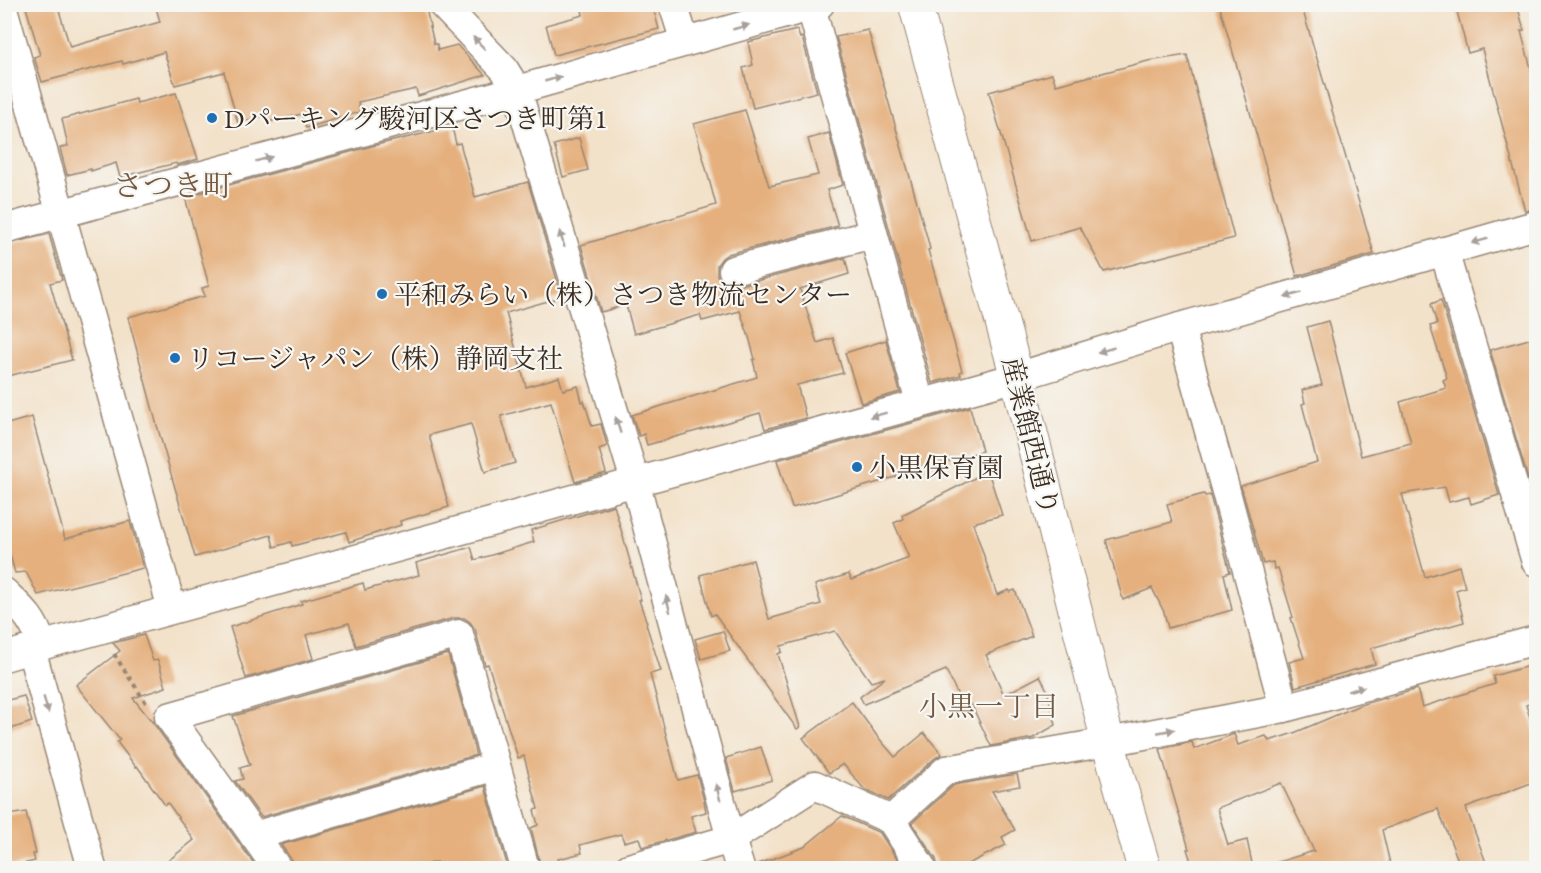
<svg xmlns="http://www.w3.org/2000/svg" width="1541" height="873" font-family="'EB Garamond','Noto Serif JP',serif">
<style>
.building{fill:#e5b07e}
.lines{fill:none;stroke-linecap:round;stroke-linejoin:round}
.minor-casing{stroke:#978674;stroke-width:31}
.tertiary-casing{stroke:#978674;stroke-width:35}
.path{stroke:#978674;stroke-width:4;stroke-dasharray:4.5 4.5;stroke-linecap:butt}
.minor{stroke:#fff;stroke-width:28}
.tertiary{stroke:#fff;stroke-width:33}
.oneway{fill:#a79f9a}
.poi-dot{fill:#1f6fb2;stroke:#f6f6f2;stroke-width:2}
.labels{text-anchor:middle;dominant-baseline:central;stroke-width:4.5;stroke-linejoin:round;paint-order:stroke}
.poi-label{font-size:27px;fill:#3b2a1e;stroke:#f6f6f2;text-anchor:start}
.street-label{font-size:27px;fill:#3b2a1e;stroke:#f6f6f2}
.neighbourhood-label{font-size:28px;fill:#765940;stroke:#f6f6f2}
.quarter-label{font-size:30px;fill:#765940;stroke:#f6f6f2}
</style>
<rect width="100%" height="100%" fill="#f6f6f2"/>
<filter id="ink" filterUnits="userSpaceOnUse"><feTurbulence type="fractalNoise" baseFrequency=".0167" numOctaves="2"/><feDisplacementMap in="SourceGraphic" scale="12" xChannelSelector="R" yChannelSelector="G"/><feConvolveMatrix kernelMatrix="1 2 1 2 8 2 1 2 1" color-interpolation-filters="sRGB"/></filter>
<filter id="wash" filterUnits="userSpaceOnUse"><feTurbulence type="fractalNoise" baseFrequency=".008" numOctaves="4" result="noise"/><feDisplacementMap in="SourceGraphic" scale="24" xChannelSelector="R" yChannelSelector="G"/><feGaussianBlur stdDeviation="1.35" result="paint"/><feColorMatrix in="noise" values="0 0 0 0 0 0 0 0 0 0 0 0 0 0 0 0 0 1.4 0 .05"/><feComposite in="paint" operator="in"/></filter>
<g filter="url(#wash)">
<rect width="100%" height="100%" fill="#f3e2ca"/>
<g id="blocks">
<g class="building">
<path d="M25 4H57L70 47 160 22 155 4H425L434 44H437L438 50 457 45 485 75 418 96 416 89 358 102 360 112 306 128 302 114 268 122 266 115 238 123 224 72 175 85 164 52 123 64 122 61 42 82 34 57 40 55Z"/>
<path d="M581 4H652L659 29 554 55 546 25 583 15Z"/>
<path d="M1219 4H1301L1374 254 1297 276Z"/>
<path d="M1455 4H1517L1524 30 1521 31 1536 87V209L1525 211 1482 49 1468 53Z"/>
<path d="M797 30 800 38 802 37 817 92 753 108 743 68 753 65 748 42Z"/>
<path d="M868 30 927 237 930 249 928 250 962 371 960 372 961 375 932 383 836 37Z"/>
<path d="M1187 55 1234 238 1104 272 1080 227 1032 241 989 92 1052 74 1056 85 1148 61Z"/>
<path d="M176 93 198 159 177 165 176 163 120 177 116 163 91 171V169L67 175 60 148 68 146 62 119 136 99 137 103Z"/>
<path d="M745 110 769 186 818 175 808 139 829 133 843 185 827 190 838 226 728 254 722 258 717 265V275L721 281 728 286H737L845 258 849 274 800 289 817 343 833 338 843 373 797 385 806 418 765 429 760 413 647 445 644 434 639 436 632 415 757 377 753 360 755 359 749 337 740 311 702 321 700 315 634 334 626 305 601 312 581 245 716 205 694 124Z"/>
<path d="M452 127 456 144 460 143 475 197 528 182 562 297 506 313 526 387 559 377 563 390 578 386 582 402 584 401 592 426 601 424 607 446 599 449 606 473 575 482 551 402 501 416 515 463 485 472 471 424 429 435 449 507 400 521 401 525 349 542 346 532 292 546 291 542 274 547 271 535 195 557 156 422 128 317 205 296 202 288 209 286 185 197 376 145Z"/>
<path d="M579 138 588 170 563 177 554 145Z"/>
<path d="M49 234 62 280 50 283 72 360 4 377V245Z"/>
<path d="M1441 300 1499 495 1471 504 1469 497 1449 502 1445 487 1402 494 1425 577 1459 566 1465 587 1456 590 1464 622 1371 648 1375 664 1295 687 1289 662 1304 658 1291 618 1293 617 1278 568 1274 569 1273 562 1263 564 1241 486 1317 462 1302 404 1305 403 1302 390 1322 385 1307 327 1328 321 1361 456 1411 443 1400 402 1446 388 1443 380 1447 378 1430 326 1437 324 1431 304Z"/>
<path d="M1536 337V506L1490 350Z"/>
<path d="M886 340 900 392 861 403 845 353Z"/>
<path d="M970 407 982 451 792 508 777 460Z"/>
<path d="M32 417 65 539 130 521 143 568 38 595 26 572 15 573 4 533V425Z"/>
<path d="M988 471 1002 515 973 523 997 595 1009 590 1010 592 1015 590 1032 636 986 655 1004 695 1040 676 1047 690 1056 725 1033 738 991 746 971 704 964 708 946 670 864 704 860 697 885 678 871 682 835 631 781 646 782 652 778 654 800 727 797 729 741 651 740 648H739L715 614 711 616 700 575 753 560 769 619 821 604 815 585 849 574 851 580 909 558 894 523 903 519 902 515Z"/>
<path d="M1204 494 1205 496 1210 495 1230 572 1224 574 1232 610 1168 628 1164 612 1152 588 1123 600 1106 540 1172 522 1167 504Z"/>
<path d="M614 505 641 600H639L647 623 646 624 661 671 650 674 678 780 697 775 704 801 706 812 691 816 696 832 642 847 639 838 624 842 621 834 580 845 582 853 558 859 559 863 541 868 531 828 538 825 534 810 538 809 524 756 518 758 488 664 485 665 475 629 470 622 464 618H454L356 646 349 623 306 635 313 659 246 678 230 627 302 604 301 601 363 583 365 590 419 575 416 563 471 547 475 560 534 542 531 530Z"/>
<path d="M723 631 730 651 701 659 695 639Z"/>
<path d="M144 635 153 661 158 660 166 687 133 698 154 724 257 868H159L194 840 168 803 165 805 137 766 136 767 117 742 120 740 76 685 120 651 113 643Z"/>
<path d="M448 654 476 755 261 817 235 781 243 779 240 768 250 765 233 716Z"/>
<path d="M1536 664V702L1526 705 1536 736V781L1466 808 1488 868H1461L1438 809 1382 830 1391 868H1276L1275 863 1314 851 1281 783 1217 808 1228 845 1247 840 1253 868H1193L1187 849H1189L1160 749 1192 742 1194 749 1234 734 1238 745 1266 736 1269 741 1294 733 1360 705 1384 698 1385 699 1417 689 1422 707 1495 684 1493 676Z"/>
<path d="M24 696 32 722 4 731V701Z"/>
<path d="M852 702 877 736 895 757 924 733 942 754 935 758 888 800 865 790 843 764 829 773 803 738Z"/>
<path d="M761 747 772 780 735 791 726 758Z"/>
<path d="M1017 774 1020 786 992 791 1015 830 1002 837 1006 845 960 868H938L936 859 912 823 954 785Z"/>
<path d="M485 786 508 868H439L436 862 414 868H293L291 859 281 845Z"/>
<path d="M26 812 36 854H33L35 861 10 867 9 861 4 862V816Z"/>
<path d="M842 816 880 833 899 862 890 868H756V865L804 847Z"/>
</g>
</g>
</g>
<g filter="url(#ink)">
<use href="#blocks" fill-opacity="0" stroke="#978674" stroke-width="1.5"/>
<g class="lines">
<defs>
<g id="minor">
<path d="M442 4 504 69 517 90 635 481 731 839 740 868"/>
<path d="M673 4 685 42"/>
<path d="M811 7 920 403"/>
<path d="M4 12 172 609"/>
<path d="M4 229 517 90 820 4"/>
<path d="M1444 251 1536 562"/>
<path d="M733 270 873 234"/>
<path d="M1180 327 1225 488 1284 708"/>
<path d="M4 592C24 611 33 618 42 645"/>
<path d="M31 649 92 868"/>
<path d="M4 657 51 643 1010 379 1180 327 1536 225"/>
<path d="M891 820 946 770 1108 742 1284 708 1536 640"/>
<path d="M254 836 496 766"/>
<path d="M277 868 169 717 459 634 525 868"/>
<path d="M629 868 731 839 815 785 891 820 922 868"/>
</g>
<path id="tertiary" d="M915 4 1017 377 1108 742 1144 868"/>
</defs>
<use href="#minor" class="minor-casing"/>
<use href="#tertiary" class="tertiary-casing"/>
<path class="path" d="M114 654 146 703"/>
<use href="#minor" class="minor"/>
<use href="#tertiary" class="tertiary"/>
</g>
<defs><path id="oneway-solid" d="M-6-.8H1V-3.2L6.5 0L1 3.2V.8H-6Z" transform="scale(1.5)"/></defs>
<g class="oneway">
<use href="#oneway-solid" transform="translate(741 27) rotate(-16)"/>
<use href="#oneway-solid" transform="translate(479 43) rotate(-134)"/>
<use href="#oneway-solid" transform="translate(553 79) rotate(-16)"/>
<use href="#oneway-solid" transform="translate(264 159) rotate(-15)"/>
<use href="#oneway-solid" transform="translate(562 239) rotate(-107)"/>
<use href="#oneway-solid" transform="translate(1480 241) rotate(164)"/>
<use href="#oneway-solid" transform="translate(1293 295) rotate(164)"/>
<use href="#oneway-solid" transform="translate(1106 350) rotate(163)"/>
<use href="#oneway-solid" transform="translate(878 415) rotate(165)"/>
<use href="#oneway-solid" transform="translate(618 425) rotate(-107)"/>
<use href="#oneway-solid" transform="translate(668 604) rotate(-105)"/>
<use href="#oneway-solid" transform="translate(1356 689) rotate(-15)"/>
<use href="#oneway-solid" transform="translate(46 705) rotate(74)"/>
<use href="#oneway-solid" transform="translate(1166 731) rotate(-11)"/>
<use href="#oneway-solid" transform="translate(718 792) rotate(-105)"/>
</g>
</g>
<g class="poi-dot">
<circle cx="212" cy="118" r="6"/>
<circle cx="382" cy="294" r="6"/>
<circle cx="175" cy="358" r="6"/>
<circle cx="857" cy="467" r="6"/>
</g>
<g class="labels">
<g class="poi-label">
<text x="224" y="118">Dパーキング駿河区さつき町第1</text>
<text x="394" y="294">平和みらい（株）さつき物流センター</text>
<text x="187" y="358">リコージャパン（株）静岡支社</text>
<text x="869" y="467">小黒保育園</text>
</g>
<g class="street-label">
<text transform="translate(1031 436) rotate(76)">産業館西通り</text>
</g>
<g class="neighbourhood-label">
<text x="989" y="706">小黒一丁目</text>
</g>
<g class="quarter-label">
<text x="173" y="185">さつき町</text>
</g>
</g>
<rect width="1541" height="873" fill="none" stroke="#f6f6f2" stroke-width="24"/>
</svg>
